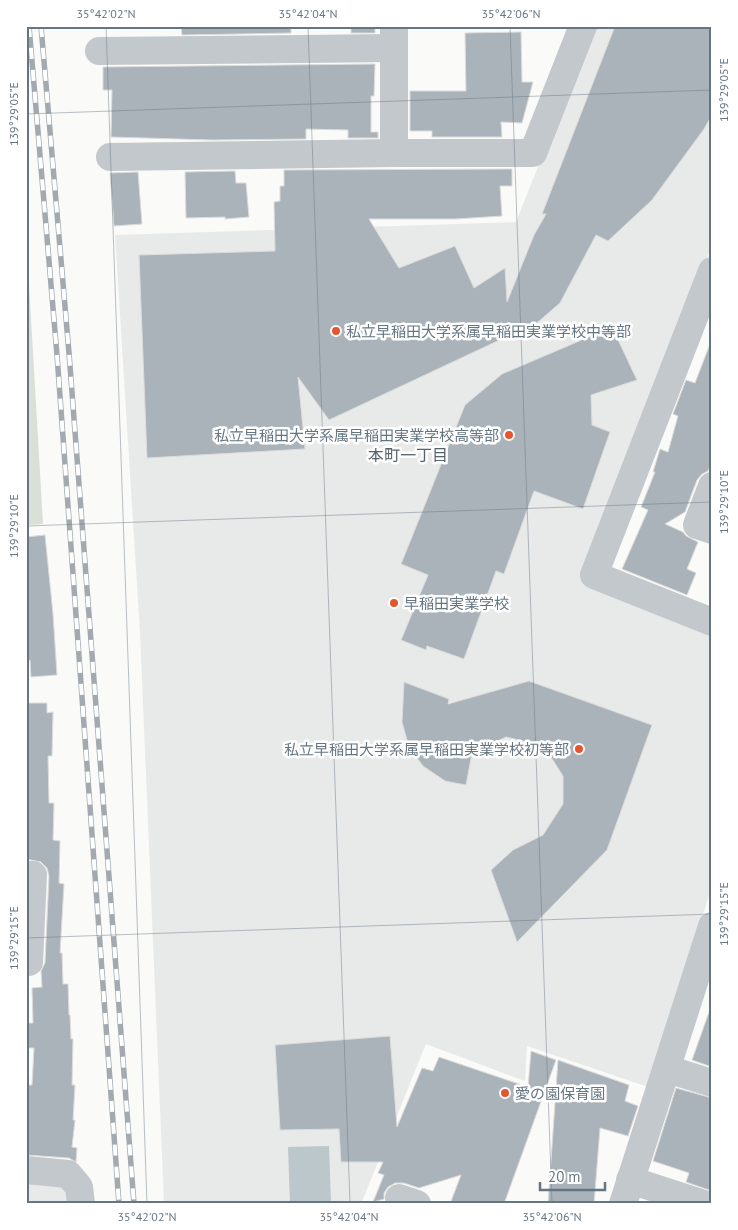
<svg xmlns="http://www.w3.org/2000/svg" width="738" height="1230" font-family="'PT Sans','Noto Sans JP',sans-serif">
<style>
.built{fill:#e8e9e9}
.green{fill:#dadfd7}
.water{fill:#bbc7cb}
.building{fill:#aab3b9;stroke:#dcdcda}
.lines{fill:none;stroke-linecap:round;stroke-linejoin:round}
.minor{stroke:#c3c8cc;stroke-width:28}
.rail-casing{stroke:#a2aab0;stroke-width:5.5}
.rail{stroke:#fff;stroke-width:4;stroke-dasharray:11;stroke-linecap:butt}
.ticks{fill:none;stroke:#657683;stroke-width:1;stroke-opacity:0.45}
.poi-dot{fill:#e4572e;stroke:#fff;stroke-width:2}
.labels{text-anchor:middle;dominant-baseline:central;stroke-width:5;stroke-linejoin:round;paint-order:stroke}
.poi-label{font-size:15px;fill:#657683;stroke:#fff;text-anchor:start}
.neighbourhood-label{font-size:16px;fill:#57646e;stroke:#fff}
.neatline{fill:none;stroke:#657683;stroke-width:2}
.ticks-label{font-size:12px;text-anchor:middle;fill:#657683}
</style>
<rect width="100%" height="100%" fill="#fafaf8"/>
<g class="built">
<path d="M594 26H712V245L586 579 712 627V886L648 1087 527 1046 525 1081 426 1044 361 1204H164L140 632 115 235 516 222Z"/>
<path d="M26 1175 54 1177 68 1190 70 1204H26Z"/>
</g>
<path class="green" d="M26 233 43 524 26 525Z"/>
<path class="water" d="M329 1146 331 1204H290L288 1147Z"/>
<g class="building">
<path d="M181 26H291V33L182 35Z"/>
<rect x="351" y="26" width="24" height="7"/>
<path d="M615 26H712V115L704 129 652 200 608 241 596 235 560 303 538 322 329 420 298 377 305 449 147 458 139 255 275 251 274 202 280 201V186H284V170L512 169V186H500L502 216 455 219H369L399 268 455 246 474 288 505 268 507 302 534 235 546 214H542Z"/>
<path d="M521 32 522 82H533L522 123 501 122 502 137H432V131H410V91H466L465 33Z"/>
<path d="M375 64 374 96H371V132H378V138H348V130L306 129V139L213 140 111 137 112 90H103V67Z"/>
<path d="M235 171 236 183H246L249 217 225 219V217L186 218 185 172Z"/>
<path d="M138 172 142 224 114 226 110 173Z"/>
<path d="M612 327 637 380 591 395 592 425 610 432 583 509 534 491 504 574 496 571 464 659 427 646 426 650 401 640 428 575 401 564 465 405 502 374Z"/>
<path d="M710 344H712V462L708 471 702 474 697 480 685 512 665 524 683 532 686 536 698 542 687 569 696 573 687 595 622 569 648 510 641 507 655 472H653L660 449 668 452 678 416 673 414 686 380 695 383Z"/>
<path d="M45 535 53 614 57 675 31 677 30 660 28 661 26 624V621H28L26 598V537Z"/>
<path d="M529 681 652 725 607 850 517 942 491 870 513 850 543 835 563 804V776L551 757 532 743 506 737 472 753 466 785 445 781 423 766 409 747 402 722 404 682 449 699 448 704Z"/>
<path d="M26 703H47V713L53 712 52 756H48L49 803H54L53 840 60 841 59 883 64 884 60 953H62L63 984H68L69 1015H70L71 1039H73L72 1085H75L73 1120H75L72 1147 77 1148 76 1162 69 1158 26 1155V1085H32L34 1048H26V1023H33L32 988 42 987 41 971 45 963 49 876 47 868 41 862 26 859Z"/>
<path d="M709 1012 712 1013V1067L692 1060Z"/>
<path d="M390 1036 397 1127 422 1068 433 1071 439 1057 528 1087 531 1051 556 1060 504 1204H450L461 1175 419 1188 404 1183H395L388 1187 384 1193V1199L373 1202 384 1175 378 1173 383 1162H341L339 1129 280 1130 275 1045Z"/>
<path d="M558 1060 629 1085 625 1101 638 1106 628 1136 600 1128 594 1204H548Z"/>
<path d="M676 1088 712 1098V1191L686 1182 689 1173 653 1161Z"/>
</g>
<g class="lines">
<g class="minor">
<path d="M99 51 394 48"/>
<path d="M394 153V26"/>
<path d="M110 157 394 153H533L583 26"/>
<path d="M712 271 594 575 712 622"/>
<path d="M712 486 697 525 712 530"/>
<path d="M26 875H33L29 962H26"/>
<path d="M667 1069 712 1083"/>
<path d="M26 1170 68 1174 79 1187 81 1204"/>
<path d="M630 1180 704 1204"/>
<path d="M399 1198 417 1204"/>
<path d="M623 1204 712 926"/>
</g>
<defs>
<g id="rail">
<path d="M29 26 57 355 119 1204"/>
<path d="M41 26 69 353 134 1204"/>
</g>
</defs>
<use href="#rail" class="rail-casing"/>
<use href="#rail" class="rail"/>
</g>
<path class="ticks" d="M106 26 147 1204M308 26 350 1204M510 26 552 1204M26 114 712 90M26 526 712 502M26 938 712 914"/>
<g class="poi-dot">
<circle cx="336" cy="331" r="5"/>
<circle cx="509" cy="435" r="5"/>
<circle cx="394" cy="603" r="5"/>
<circle cx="579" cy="749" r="5"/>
<circle cx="505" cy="1093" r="5"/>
</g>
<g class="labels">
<g class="poi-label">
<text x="346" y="331">私立早稲田大学系属早稲田実業学校中等部</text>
<text x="499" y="435" text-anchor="end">私立早稲田大学系属早稲田実業学校高等部</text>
<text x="404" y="603">早稲田実業学校</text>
<text x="569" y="749" text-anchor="end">私立早稲田大学系属早稲田実業学校初等部</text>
<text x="515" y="1093">愛の園保育園</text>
</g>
<g class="neighbourhood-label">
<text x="408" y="455">本町一丁目</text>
</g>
</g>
<rect width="738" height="1230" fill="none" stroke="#ffffff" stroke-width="55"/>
<path d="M540 1182v8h65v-8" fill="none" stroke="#657683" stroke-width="2.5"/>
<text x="548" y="1182" font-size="15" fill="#657683" stroke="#ffffff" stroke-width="4" paint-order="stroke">20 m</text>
<rect x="28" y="28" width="682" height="1174" class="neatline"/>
<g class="ticks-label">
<text x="106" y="18">35°42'02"N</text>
<text x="308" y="18">35°42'04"N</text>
<text x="511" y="18">35°42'06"N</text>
<text transform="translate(724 90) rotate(-90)" y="4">139°29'05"E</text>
<text transform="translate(14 114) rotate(-90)" y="4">139°29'05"E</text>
<text transform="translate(724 502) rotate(-90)" y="4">139°29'10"E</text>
<text transform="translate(14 526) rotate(-90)" y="4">139°29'10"E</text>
<text transform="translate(724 914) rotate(-90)" y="4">139°29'15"E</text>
<text transform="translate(14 938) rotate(-90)" y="4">139°29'15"E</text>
<text x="147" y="1221">35°42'02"N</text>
<text x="349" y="1221">35°42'04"N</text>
<text x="552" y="1221">35°42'06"N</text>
</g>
</svg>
